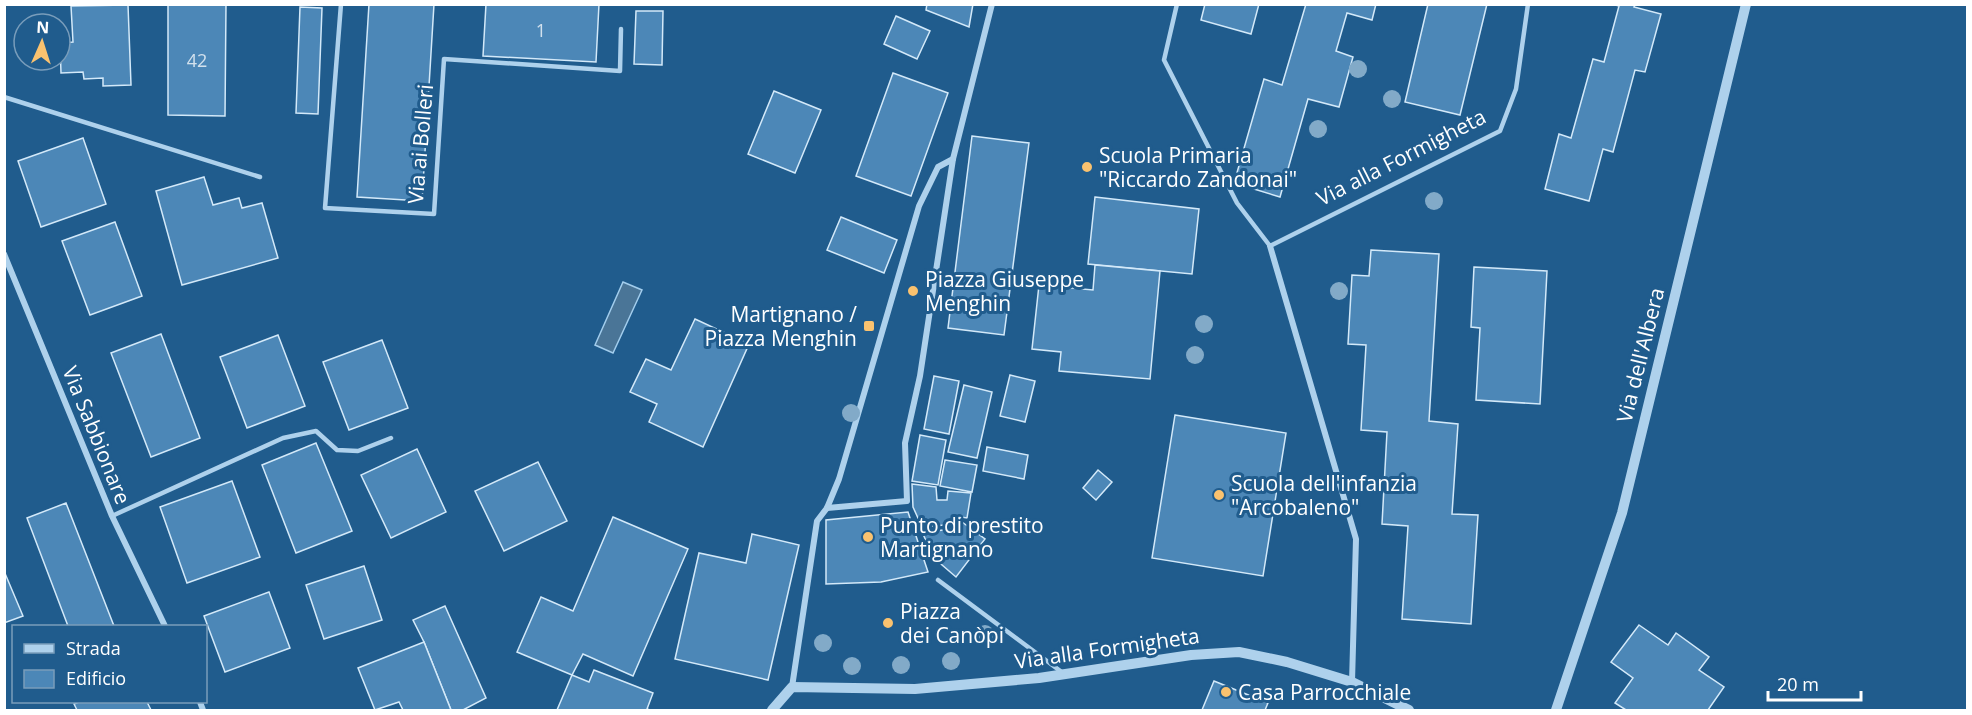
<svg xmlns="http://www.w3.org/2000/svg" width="1972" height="715" font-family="'Open Sans',sans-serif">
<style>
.water{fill:#4a7597;stroke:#a2cded;stroke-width:1.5}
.building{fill:#4c87b7;stroke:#d3e9f9;stroke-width:1.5}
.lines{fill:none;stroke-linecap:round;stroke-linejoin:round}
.service{stroke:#aed1ec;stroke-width:4.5}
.minor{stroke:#aed1ec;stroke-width:6}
.tertiary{stroke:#aed1ec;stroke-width:10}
.tree{fill:#82aac8}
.poi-dot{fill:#fac26f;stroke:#205c8d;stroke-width:2}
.labels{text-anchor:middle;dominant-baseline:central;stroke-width:6;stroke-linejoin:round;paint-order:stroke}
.number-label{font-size:18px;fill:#d2e1ed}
.street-label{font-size:21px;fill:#fff;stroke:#205c8d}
.poi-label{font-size:21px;fill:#fff;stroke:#205c8d;text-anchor:start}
</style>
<rect width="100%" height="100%" fill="#205c8d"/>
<path class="water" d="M623 282 642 290 613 353 595 345Z"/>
<g class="building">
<path d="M168 4H226L225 116 168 115Z"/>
<path d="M369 4H434L422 201 357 197Z"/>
<path d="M486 4H599L596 62 483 56Z"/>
<path d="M927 4H973L969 27 926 10Z"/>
<path d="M1205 4H1259L1251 34 1201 20Z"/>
<path d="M1306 4H1376L1372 20 1347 13 1336 51 1353 57 1339 107 1308 99 1280 197 1234 183 1264 79 1282 85Z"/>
<path d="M1428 4H1487L1460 115 1405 102Z"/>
<path d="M1612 4H1635L1634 7 1661 14 1645 72 1635 70 1613 152 1603 149 1589 201 1545 189 1559 134 1571 138 1593 59 1604 62 1619 6Z"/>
<path d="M128 5 131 85 103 86V78L84 79 83 72 61 73 60 43 73 42 71 6Z"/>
<path d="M300 7 322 8 318 114 296 113Z"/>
<path d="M636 11H663L662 65 634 64Z"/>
<path d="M896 16 930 31 917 59 884 44Z"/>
<path d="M893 73 948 93 911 196 856 176Z"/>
<path d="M774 91 821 110 795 173 748 154Z"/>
<path d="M972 136 1029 143 1004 335 948 328Z"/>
<path d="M83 138 106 204 41 227 18 161Z"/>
<path d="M204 177 213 205 239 198 242 208 262 203 278 258 182 285 156 191Z"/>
<path d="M1095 197 1199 209 1192 274 1088 264Z"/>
<path d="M841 217 897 240 884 273 827 250Z"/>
<path d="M115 222 142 296 90 315 62 241Z"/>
<path d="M1371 250 1439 254 1429 421 1458 424 1452 514 1478 515 1471 624 1402 619 1408 526 1382 524 1387 432 1361 430 1366 345 1348 344 1352 275 1369 276Z"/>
<path d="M1095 265 1160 271 1150 379 1059 371 1061 352 1032 349 1039 285 1093 290Z"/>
<path d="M1474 267 1547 271 1540 404 1476 400 1480 328 1471 327Z"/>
<path d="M695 319 749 344 703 447 649 422 657 404 630 392 646 359 671 370Z"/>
<path d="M161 334 200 438 151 457 111 353Z"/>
<path d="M278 335 305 406 247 428 220 357Z"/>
<path d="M382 340 408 408 349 430 323 362Z"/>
<path d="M1010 375 1035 381 1025 422 1000 416Z"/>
<path d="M934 376 959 381 949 434 924 429Z"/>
<path d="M964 385 992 392 977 458 948 452Z"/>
<path d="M1175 415 1286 433 1263 576 1152 558Z"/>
<path d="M920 435 946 440 938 485 912 481Z"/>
<path d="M316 443 352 531 296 553 262 465Z"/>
<path d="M987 447 1028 455 1024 479 983 471Z"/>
<path d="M417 449 446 512 391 538 361 475Z"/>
<path d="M945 460 977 465 972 492 940 486Z"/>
<path d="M538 462 567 521 504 551 475 491Z"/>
<path d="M1098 470 1112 482 1096 500 1083 488Z"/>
<path d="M232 481 260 557 187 583 160 507Z"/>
<path d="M912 484 936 487 937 500H947L948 491 971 493 967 518 961 517 956 524 922 527 913 507Z"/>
<path d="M66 503 114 626H68L27 518Z"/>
<path d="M908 512 928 572 881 582 826 584V520Z"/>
<path d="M613 517 688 549 633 676 583 654 572 675 517 652 541 597 573 611Z"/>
<path d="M962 522 985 539 956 577 934 558 922 532 955 529Z"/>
<path d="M752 534 799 545 768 680 675 659 699 553 746 563Z"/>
<path d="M364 566 382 620 324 639 306 585Z"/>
<path d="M4 571 23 616 4 623Z"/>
<path d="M269 592 290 648 225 672 204 616Z"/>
<path d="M445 606 486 698 463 710H451L424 642 413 620Z"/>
<path d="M1639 625 1668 645 1676 633 1709 657 1699 670 1724 687 1708 710H1626L1615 703 1633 678 1611 662Z"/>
<path d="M424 642 451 710H403L399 702 375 710 358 668Z"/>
<path d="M594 670 653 693 647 709 650 710H557L572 675 589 682Z"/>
<path d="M1214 681 1268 703 1265 710H1202Z"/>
<path d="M79 702H147L151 710H77L74 704Z"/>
</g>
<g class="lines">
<g class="service">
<path d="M341 4 325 208 434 214 444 59 620 71 621 29"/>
<path d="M1177 4 1164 60 1237 203 1270 246 1500 131 1516 89 1528 4"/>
<path d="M4 97 260 177"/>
<path d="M112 516 283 438 316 431 337 450 358 451 391 438"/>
<path d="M938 580 1063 673"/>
</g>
<g class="minor">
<path d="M1270 246 1356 539 1352 682"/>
<path d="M4 254 112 516 165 626"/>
<path d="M827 508 907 501 905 443 920 376 953 159 992 4"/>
<path d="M792 687 817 521 827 508 839 479 919 206 938 167 953 159"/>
<path d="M200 702 203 710"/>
</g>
<g class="tertiary">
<path d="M772 710 792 687 915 689 1039 678 1191 655 1239 652 1287 662 1352 682 1409 710"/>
<path d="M1556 710 1622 513 1746 4"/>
</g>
</g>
<g class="tree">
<circle cx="1358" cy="69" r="9"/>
<circle cx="1392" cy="99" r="9"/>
<circle cx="1318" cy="129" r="9"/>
<circle cx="1434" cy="201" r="9"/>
<circle cx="1339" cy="291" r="9"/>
<circle cx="1204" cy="324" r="9"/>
<circle cx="1195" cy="355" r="9"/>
<circle cx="851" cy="413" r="9"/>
<circle cx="985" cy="634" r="9"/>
<circle cx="823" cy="643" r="9"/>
<circle cx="951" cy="661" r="9"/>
<circle cx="901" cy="665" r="9"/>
<circle cx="852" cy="666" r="9"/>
</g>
<g class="poi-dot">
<circle cx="1087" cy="167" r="6"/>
<circle cx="913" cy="291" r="6"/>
<rect x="863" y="320" width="12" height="12" rx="3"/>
<circle cx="1219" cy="495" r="6"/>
<circle cx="868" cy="537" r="6"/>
<circle cx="888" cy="623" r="6"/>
<circle cx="1226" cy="692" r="6"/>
</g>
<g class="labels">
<g class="number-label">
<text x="541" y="30">1</text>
<text x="197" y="60">42</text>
</g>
<g class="street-label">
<text transform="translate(420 144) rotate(-85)">Via ai Bolleri</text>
<text transform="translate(1401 157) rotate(-27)">Via alla Formigheta</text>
<text transform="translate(1640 355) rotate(-76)">Via dell'Albera</text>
<text transform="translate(97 435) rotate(68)">Via Sabbionare</text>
<text transform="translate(1107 648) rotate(-8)">Via alla Formigheta</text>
</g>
<g class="poi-label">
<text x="1099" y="155">Scuola Primaria<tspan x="1099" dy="24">"Riccardo Zandonai"</tspan></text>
<text x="925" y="279">Piazza Giuseppe<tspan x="925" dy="24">Menghin</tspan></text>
<text x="857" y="314" text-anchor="end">Martignano /<tspan x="857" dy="24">Piazza Menghin</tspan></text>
<text x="1231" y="483">Scuola dell'infanzia<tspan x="1231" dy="24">"Arcobaleno"</tspan></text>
<text x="880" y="525">Punto di prestito<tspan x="880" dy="24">Martignano</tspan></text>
<text x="900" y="611">Piazza<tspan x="900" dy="24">dei Canòpi</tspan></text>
<text x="1238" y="692">Casa Parrocchiale</text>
</g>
</g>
<rect width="1972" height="715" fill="none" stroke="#ffffff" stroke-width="12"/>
<rect x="12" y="625" width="195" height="78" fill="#205c8d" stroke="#799dbb" stroke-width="1.5"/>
<rect x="24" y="644" width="30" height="9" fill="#aed1ec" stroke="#799dbb" stroke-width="1.5"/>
<text x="66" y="655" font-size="18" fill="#ffffff">Strada</text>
<rect x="24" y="670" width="30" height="18" fill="#4c87b7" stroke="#799dbb" stroke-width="1.5"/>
<text x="66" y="685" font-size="18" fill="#ffffff">Edificio</text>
<g transform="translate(42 42) rotate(3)"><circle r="28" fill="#205c8d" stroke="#799dbb" stroke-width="1.5"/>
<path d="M0-4.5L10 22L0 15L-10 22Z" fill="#fac26f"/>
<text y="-9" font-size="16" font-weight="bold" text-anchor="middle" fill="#ffffff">N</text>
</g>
<path d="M1768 691v9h93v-9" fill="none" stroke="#ffffff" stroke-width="3"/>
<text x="1777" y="691" font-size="18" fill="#ffffff" stroke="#205c8d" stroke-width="4.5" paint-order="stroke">20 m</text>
</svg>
